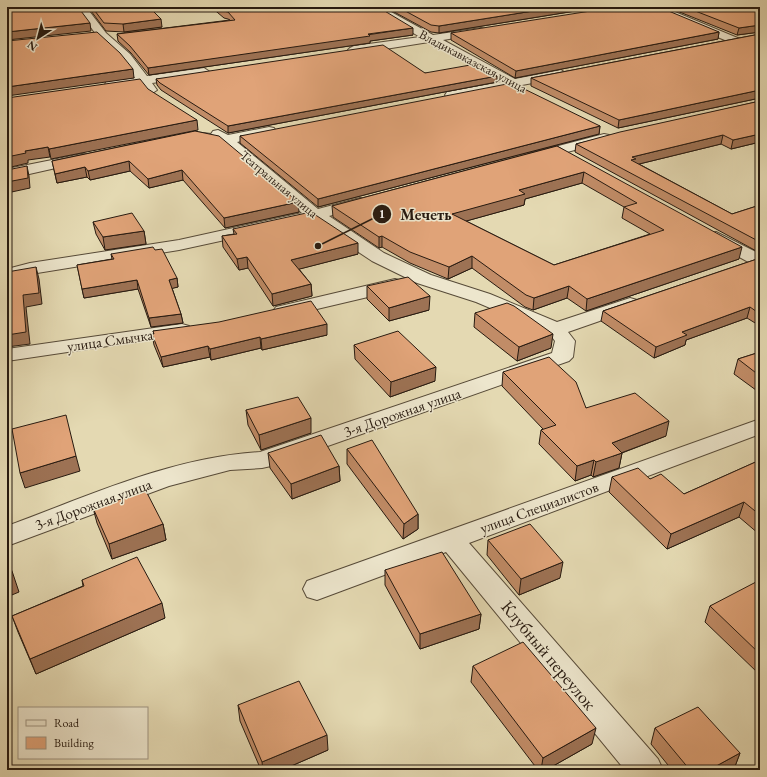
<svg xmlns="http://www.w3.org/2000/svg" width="767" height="777" font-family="'EB Garamond',serif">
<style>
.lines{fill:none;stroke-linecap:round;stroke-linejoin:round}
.minor-casing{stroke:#564a38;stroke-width:2}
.minor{fill:#ede6cd;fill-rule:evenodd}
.wall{fill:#c18c67;stroke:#271a10;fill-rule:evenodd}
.shaded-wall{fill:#9d7254;stroke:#271a10}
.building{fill:#e0a378;stroke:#271a10;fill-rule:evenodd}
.labels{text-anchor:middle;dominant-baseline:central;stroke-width:3;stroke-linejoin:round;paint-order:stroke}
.far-street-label{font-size:13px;fill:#271a10;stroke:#ede6cd}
.street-label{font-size:15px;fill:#271a10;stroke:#ede6cd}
.near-street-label{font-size:18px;fill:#271a10;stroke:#ede6cd}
.leader{fill:none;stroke:#271a10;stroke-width:1.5}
.callout-dot{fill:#271a10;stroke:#ede6cd;stroke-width:1.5}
.mark-label{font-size:12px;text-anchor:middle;font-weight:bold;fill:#fff}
.callout-label{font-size:16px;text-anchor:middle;font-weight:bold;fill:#271a10;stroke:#ede6cd;stroke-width:3;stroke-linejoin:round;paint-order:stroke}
</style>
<rect width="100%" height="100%" fill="#e4d9b2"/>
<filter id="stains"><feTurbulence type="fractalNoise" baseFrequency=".005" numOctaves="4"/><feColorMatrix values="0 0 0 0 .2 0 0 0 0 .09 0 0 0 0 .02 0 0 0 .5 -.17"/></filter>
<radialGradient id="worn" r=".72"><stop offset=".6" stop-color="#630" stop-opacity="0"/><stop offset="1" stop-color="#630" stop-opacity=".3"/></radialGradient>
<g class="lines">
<defs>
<g id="minor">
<path d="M76 7H86L106 33 130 54 147 76 204 68 210 72 204 76 152 83 157 90 151 94 146 93 140 85 111 89 106 88 105 85 106 82 135 78 122 60 98 37Z"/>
<path d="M369 7H382L433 35 481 28 485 29 487 31 485 33 443 40 515 79 561 70 567 74 565 77 522 85 516 89 511 87 452 99 447 98 445 95 447 92 501 82 429 42 354 54 350 52 348 50 350 48 354 46 420 37Z"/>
<path d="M649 7H663L740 39 742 41 740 43H732L650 9Z"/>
<path d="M269 127 274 128 276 131 274 134 237 142 318 209 360 198 366 200 368 203 366 206 329 216 384 253 431 275 490 294 557 322 630 298 637 300 640 304 637 308 568 332 575 341 573 357 569 361 271 466 262 468 230 470 169 486 7 546V526C89 496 172 457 260 452L552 353 555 341 549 333 476 302 417 283 372 261 312 221 179 250 31 274 7 281V269L30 263 179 240 302 213 221 144 189 139 187 136 189 133 194 132 211 134 213 131 218 130 228 135Z"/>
<path d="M604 134 609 135 611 138 609 141 533 161 528 160 526 157 528 154Z"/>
<path d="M82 154 87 155 89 158 87 161 7 179V169Z"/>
<path d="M716 232 760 254V265L752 264 710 241 707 237 710 233Z"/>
<path d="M395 279 402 281 404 285 402 289 283 317 276 315 273 311 276 307Z"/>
<path d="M182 324 189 326 192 330 189 334 7 361V349Z"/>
<path d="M760 419V434L469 543 658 759 663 770H625L446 552 317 600 307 597 303 589 307 581Z"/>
</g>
</defs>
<use href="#minor" class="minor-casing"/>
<use href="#minor" class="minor"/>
</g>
<g class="wall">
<path d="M88 7H149L162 27 124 32 106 31Z"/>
<path d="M211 7H378L413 35 370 41V43L149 75 131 53 118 41 117 34 230 20 228 19 224 18Z"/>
<path d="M385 7H600L439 33 431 32Z"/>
<path d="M667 7H760V32L737 35Z"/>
<path d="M719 32 718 39 515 78 451 40V33Z"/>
<path d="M760 34V98L618 128 531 86V78Z"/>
<path d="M425 73 497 82 228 133 161 90 157 85 156 79Z"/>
<path d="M760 101V142L731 149 721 144 639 164 732 214 760 205V253L575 152 576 144Z"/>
<path d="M600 126 599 134 318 207 240 143V136Z"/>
<path d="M195 131 299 212 225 228 183 180 149 188 130 171 90 180 87 177 57 183 52 161Z"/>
<path d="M557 146 739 259 586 311 567 298 533 310 525 307 472 268 448 279 410 263 382 247 379 248 333 217 332 206ZM582 183 624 207 622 218 650 234 554 265 466 221 524 205 525 199Z"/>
<path d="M93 222 144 231 146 244 105 250 96 234Z"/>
<path d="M233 229 358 254 299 269 311 284 312 296 273 306 248 268 239 270 223 247 222 236 234 234Z"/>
<path d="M111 254 177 278 178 287 172 288 181 314 183 323 151 327 138 289 84 298 77 265 112 259Z"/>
<path d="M760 258V326L747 318 686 340 685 345 654 358 601 321 603 311Z"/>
<path d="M367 286 429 310 389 321 367 299Z"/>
<path d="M475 313 551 348 517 361 474 327Z"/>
<path d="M153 331 327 335 262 350 261 348 211 360 210 357 163 367 154 345 152 334H154Z"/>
<path d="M354 345 435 381 390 397 355 359Z"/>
<path d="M760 352V393L734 374 738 359Z"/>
<path d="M503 372 586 408 666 436 622 453 619 468 593 477 591 475 575 481 539 444 541 430 543 429 502 386Z"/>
<path d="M246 410 311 433 261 450 248 425Z"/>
<path d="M347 449 418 514V529L403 539 347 464Z"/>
<path d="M268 453 339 466 340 481 292 499 270 468Z"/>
<path d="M760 460V533L759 534 739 517 667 549 609 492 612 477 650 479 684 494Z"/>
<path d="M93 508 163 524 166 540 112 559 97 523Z"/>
<path d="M488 540 560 578 519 595 487 555Z"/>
<path d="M385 570 481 614 479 629 420 649 385 585Z"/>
<path d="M82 580 165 618 36 674 18 632 12 616 83 586Z"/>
<path d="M760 586V671L758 673 705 622 710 606Z"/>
<path d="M473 666 592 744 546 770H538L471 682Z"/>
<path d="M238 705 328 750 282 770H261L240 721Z"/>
<path d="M655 728 740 753 734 769 732 770H672L651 744Z"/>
</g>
<g class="shaded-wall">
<path d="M558 7H600L439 33V26Z"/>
<path d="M161 19 162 27 124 32 123 24Z"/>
<path d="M90 23 91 31 7 40V32Z"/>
<path d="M760 25V32L737 35 739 28Z"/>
<path d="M413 28V35L370 41V43L149 75 148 68Z"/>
<path d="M719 32 718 39 515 78 516 71Z"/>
<path d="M133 69 134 78 7 96V87Z"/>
<path d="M497 76V82L228 133V126Z"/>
<path d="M760 90V98L618 128 619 120Z"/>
<path d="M197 120 198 130 51 159 49 149Z"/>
<path d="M600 126 599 134 318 207V199Z"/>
<path d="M760 134V142L731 149 733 140Z"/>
<path d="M723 135 721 144 635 165 630 169 632 157Z"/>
<path d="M48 147 50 157 28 160V163L7 168V157L25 151Z"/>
<path d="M129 161 130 171 90 180 88 171Z"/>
<path d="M27 166 29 176 30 188 7 193V182Z"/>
<path d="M85 167 87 177 57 183 55 174Z"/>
<path d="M182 170 183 180 149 188 148 179Z"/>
<path d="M584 172 582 183 525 199 524 205 452 225V214L519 190Z"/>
<path d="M298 202 299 212 225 228 224 218Z"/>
<path d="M144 231 146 244 105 250 103 237Z"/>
<path d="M382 236V247L379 248V237Z"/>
<path d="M358 243V254L292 271 291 260Z"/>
<path d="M742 247 739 259 586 311 587 299Z"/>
<path d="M472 256V268L448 279 449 267Z"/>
<path d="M247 257 248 268 239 270 237 259Z"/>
<path d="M36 267 39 279 42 304 26 307 30 344 7 347V335L23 295Z"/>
<path d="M177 278 178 287 170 289 169 280Z"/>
<path d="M137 280 138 289 84 298 82 289Z"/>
<path d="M311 284 312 296 273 306 272 294Z"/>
<path d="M569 286 567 298 533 310 534 298Z"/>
<path d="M430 296 429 310 389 321V308Z"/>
<path d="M750 307 747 318 686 340 685 345 654 358 656 347 682 332Z"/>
<path d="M181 314 183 323 151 327 149 318Z"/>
<path d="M327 324V335L262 350 261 339Z"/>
<path d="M553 334 551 348 517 361 519 347Z"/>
<path d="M260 337 261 348 211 360 210 349Z"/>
<path d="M208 346 210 357 163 367 161 357Z"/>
<path d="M436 367 435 381 390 397 391 382Z"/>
<path d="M311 418V433L261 450 259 435Z"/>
<path d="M669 421 666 436 613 456 622 453 619 468 593 477 596 462 612 443Z"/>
<path d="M76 456 80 471 25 488 20 473Z"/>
<path d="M594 460 591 475 575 481 577 466Z"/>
<path d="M339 466 340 481 292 499 291 484Z"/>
<path d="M744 502 739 517 667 549 671 534Z"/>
<path d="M418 514V529L403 539 404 524Z"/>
<path d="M163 524 166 540 112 559 109 544Z"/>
<path d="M563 562 560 578 519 595 521 579Z"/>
<path d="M12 571 19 592 7 597V574Z"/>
<path d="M162 603 165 618 36 674 30 659Z"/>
<path d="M481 614 479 629 420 649V634Z"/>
<path d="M760 666V671L758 673Z"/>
<path d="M596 728 592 744 546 770H541L543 758Z"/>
<path d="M327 735 328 750 282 770H263L262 762Z"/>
<path d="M740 753 734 769 732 770H709Z"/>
</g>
<g class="building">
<path d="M7 7H78L90 23 7 32Z"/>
<path d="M92 7H149L161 19 123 24 104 23Z"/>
<path d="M218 7H378L413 28 368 34 370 36 148 68 130 46 117 34 235 20 228 12 223 11Z"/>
<path d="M398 7H558L439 26 431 25Z"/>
<path d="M616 7H659L719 32 516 71 451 33Z"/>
<path d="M685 7H760V25L739 28Z"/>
<path d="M97 32 120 53 133 69 7 87V41Z"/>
<path d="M760 34V90L619 120 531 78Z"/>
<path d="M383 45 425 73 476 64 497 76 228 126 160 83 156 79Z"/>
<path d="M140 79 148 89 197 120 49 149 48 147 25 151 26 153 7 157V98Z"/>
<path d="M512 83 600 126 318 199 240 136Z"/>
<path d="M760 101V134L733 140 723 135 632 157 636 159 631 160 732 214 760 205V242L576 144 620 132Z"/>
<path d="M195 131 219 136 298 202 224 218 182 170 148 179 129 161 88 171 85 167 55 174 52 161Z"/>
<path d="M557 146 742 247 587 299 569 286 534 298 526 295 472 256 449 267 410 252 382 236 379 237 332 206ZM584 172 637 203 624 207 664 230 554 265 452 214 525 194 519 190Z"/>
<path d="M27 166 28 178 7 182V170Z"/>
<path d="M311 212 358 243 291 260 311 284 272 294 247 257 237 259 222 236 237 234 233 229Z"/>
<path d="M132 213 144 231 103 237 93 222Z"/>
<path d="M153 247 155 250 162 249 177 278 169 280 181 314 149 318 137 280 82 289 77 265 114 259 111 254Z"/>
<path d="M760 258V314L750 307 682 332 687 335 656 347 603 311Z"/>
<path d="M36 267 39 293 23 295 26 332 7 335V270V272Z"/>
<path d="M408 277 430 296 389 308 367 286Z"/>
<path d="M311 301 327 324 261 339 260 337 210 349 208 346 161 357 152 334H154L153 331 219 322Z"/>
<path d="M507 303 514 306 553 334 519 347 475 313Z"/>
<path d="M398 331 436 367 391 382 354 345Z"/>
<path d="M760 352V376L738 359Z"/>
<path d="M549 357 576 382 586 408 635 393 669 421 612 443 622 453 596 462 594 460 577 466 541 430 556 425 503 372Z"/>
<path d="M298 397 311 418 259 435 246 410Z"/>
<path d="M66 415 76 456 20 473 12 429Z"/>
<path d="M321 435 339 466 291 484 268 453Z"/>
<path d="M372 440 418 514 404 524 347 449Z"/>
<path d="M760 460V515L744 502 671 534 612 477 638 468 650 479 661 474 684 494Z"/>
<path d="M146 491 163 524 109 544 93 508Z"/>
<path d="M530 524 563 562 521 579 488 540Z"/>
<path d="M442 552 481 614 420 634 385 570Z"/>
<path d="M137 557 162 603 30 659 12 616 84 586 82 580Z"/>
<path d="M7 562 12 571 7 574Z"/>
<path d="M756 582 760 586V654L710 606Z"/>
<path d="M523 642 596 728 543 758 473 666Z"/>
<path d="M299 681 327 735 262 762 238 705Z"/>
<path d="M698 707 740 753 709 770H690L655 728Z"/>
</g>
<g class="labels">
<g class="far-street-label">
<text transform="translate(473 61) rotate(28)">Владикавказская улица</text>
<text transform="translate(279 184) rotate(40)">Театральная улица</text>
</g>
<g class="street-label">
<text transform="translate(110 340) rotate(-8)">улица Смычка</text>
<text transform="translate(402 412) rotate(-19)">3-я Дорожная улица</text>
<text transform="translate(93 504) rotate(-20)">3-я Дорожная улица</text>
<text transform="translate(539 507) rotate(-20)">улица Специалистов</text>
</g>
<g class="near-street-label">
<text transform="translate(549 655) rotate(50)">Клубный переулок</text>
</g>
</g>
<path class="leader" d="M318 246L382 214"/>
<g class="callout-dot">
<circle cx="318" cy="246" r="4"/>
<circle cx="382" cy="214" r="10"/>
</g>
<g class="mark-label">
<text x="382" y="218">1</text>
</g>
<g class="callout-label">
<text x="426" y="220">Мечеть</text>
</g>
<rect width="767" height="777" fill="none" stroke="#e4d9b2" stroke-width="24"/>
<rect x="8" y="8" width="751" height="761" fill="none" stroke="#271a10" stroke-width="2"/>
<rect x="12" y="12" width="743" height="753" fill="none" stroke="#271a10"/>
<rect x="18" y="707" width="130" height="52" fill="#ede6cd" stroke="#9e9481"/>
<rect x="26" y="720" width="20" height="6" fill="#ede6cd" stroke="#9e9481"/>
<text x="54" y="727" font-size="12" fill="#271a10">Road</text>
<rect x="26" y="737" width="20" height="12" fill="#e0a378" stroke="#9e9481"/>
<text x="54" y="747" font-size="12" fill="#271a10">Building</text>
<g transform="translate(38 38) rotate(216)" stroke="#ede6cd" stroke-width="3" paint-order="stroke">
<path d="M0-3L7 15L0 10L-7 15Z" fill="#271a10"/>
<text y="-6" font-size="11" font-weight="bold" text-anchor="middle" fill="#271a10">N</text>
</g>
<rect width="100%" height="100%" filter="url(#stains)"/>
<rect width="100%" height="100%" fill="url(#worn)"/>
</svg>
